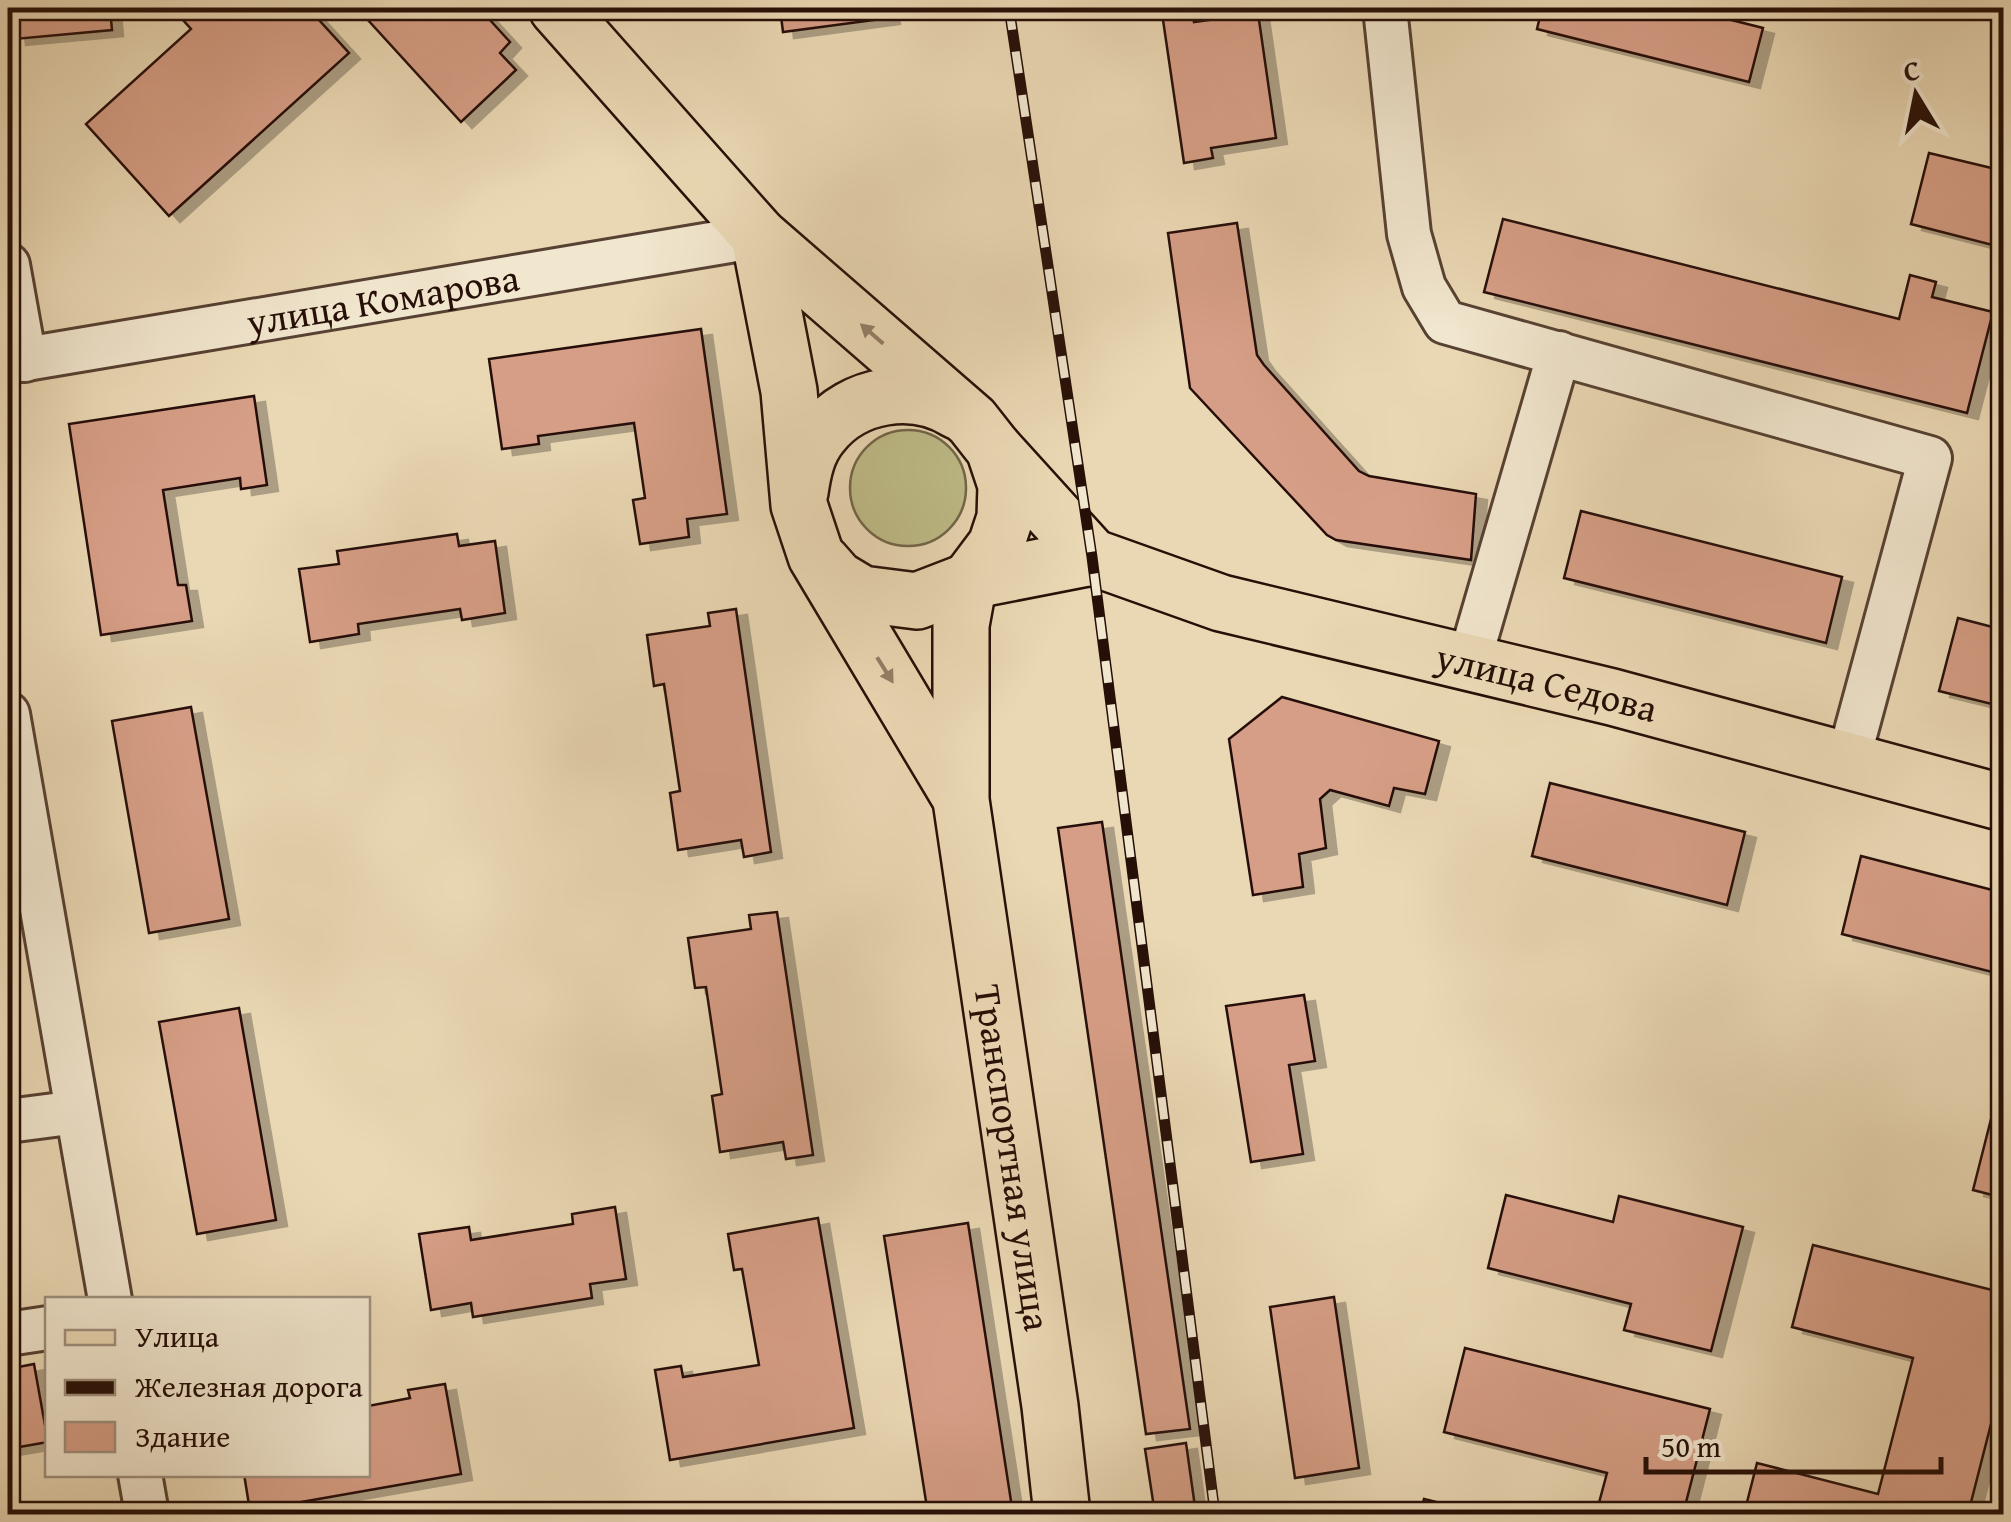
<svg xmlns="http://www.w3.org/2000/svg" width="2011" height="1522" font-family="'Gentium Book Plus',serif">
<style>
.green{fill:#bebc88;stroke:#726648;stroke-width:2.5}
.building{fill:#d69e86;stroke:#260f07;stroke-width:2.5;filter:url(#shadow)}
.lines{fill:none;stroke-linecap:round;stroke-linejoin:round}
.minor-casing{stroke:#574132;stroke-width:48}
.major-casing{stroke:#260f07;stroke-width:60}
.minor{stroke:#f1e6ce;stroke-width:42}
.major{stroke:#ead8b4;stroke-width:55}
.rail-casing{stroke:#260f07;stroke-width:11}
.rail{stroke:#f1e6ce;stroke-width:8;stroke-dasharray:22;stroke-linecap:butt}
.oneway{fill:#927e66}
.labels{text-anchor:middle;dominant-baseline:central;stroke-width:8;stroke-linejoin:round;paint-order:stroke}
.street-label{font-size:38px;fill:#260f07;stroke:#f1e6ce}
</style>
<defs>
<filter id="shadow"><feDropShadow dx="11" dy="6" stdDeviation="0" flood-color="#0004"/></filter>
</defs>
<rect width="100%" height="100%" fill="#ead8b4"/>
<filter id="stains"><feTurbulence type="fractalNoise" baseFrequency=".002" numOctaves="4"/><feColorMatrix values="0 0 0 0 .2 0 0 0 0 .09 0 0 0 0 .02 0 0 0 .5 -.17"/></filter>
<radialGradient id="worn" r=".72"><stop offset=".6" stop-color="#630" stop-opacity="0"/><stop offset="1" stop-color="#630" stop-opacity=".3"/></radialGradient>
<circle class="green" cx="908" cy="488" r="58"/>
<g class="building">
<path d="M12 8H110L112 30 15 39Z"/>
<path d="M176 8H308L349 53 169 216 86 124 191 29 174 10Z"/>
<path d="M357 8H479L510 42 500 53 516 70 461 122Z"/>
<path d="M780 8H887L889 18 783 32Z"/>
<path d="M1542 8H1684L1763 28 1749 82 1537 29Z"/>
<path d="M1191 9 1194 22 1258 13 1276 138 1211 148 1213 158 1184 163 1162 13Z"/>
<path d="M1929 153 2004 171V248L1911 224Z"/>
<path d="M1503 219 1899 319 1910 275 1936 282 1932 297 1993 312 1967 413 1484 292Z"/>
<path d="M1237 223 1257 355 1264 365 1359 471 1369 476 1476 494 1471 560 1336 540 1327 535 1190 388 1168 233Z"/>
<path d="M701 329 727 514 687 519 689 537 640 544 633 500 645 498 634 423 538 436 539 444 502 449 489 359Z"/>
<path d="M254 396 267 485 241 489 240 478 163 490 178 585H186L192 621 101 635 69 424Z"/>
<path d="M1581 511 1842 577 1826 643 1564 578Z"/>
<path d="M457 534 459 546 495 541 505 613 462 620 460 609 358 624 359 634 310 642 299 569 339 564 337 551Z"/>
<path d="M736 609 771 852 744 857 741 840 678 850 670 793 680 791 664 684 654 686 647 635 710 626 708 613Z"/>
<path d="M1958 618 2004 630V707L1939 691Z"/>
<path d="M1282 697 1439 741 1425 794 1394 788 1389 806 1330 790 1320 799 1326 848 1299 854 1303 887 1253 895 1229 739Z"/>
<path d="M191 707 229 919 149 933 112 721Z"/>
<path d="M1550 783 1745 832 1727 905 1532 856Z"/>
<path d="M1102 822 1190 1429 1146 1434 1058 828Z"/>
<path d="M1861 856 2004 893V975L1842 934Z"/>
<path d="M777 912 813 1155 786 1159 783 1142 720 1152 712 1096 722 1094 706 987 695 988 688 938 751 929 749 915Z"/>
<path d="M1304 995 1315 1061 1289 1065 1303 1154 1251 1162 1226 1006Z"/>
<path d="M239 1008 276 1220 197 1234 159 1022Z"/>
<path d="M2004 1068V1198L1973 1190Z"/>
<path d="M1506 1195 1613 1222 1619 1196 1743 1227 1711 1351 1624 1330 1631 1304 1488 1268Z"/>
<path d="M615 1207 626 1279 590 1284 592 1298 473 1317 471 1303 431 1310 419 1234 469 1227 471 1240 573 1224 572 1214Z"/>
<path d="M818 1218 854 1428 670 1460 655 1370 681 1366 683 1377 759 1365 742 1269 734 1270 728 1234Z"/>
<path d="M968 1223 1013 1514H928L884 1236Z"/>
<path d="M1813 1245 2004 1293V1373L1968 1514H1744L1757 1463 1878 1494 1913 1358 1792 1327Z"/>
<path d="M1334 1297 1359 1468 1295 1478 1270 1307Z"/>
<path d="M1465 1348 1710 1409 1683 1514H1596L1607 1473 1444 1432Z"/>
<path d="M34 1364 48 1442 8 1449V1369Z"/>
<path d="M445 1384 461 1474 250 1511 244 1474H368V1406L410 1398 408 1390Z"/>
<path d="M1186 1443 1196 1514H1155L1145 1449Z"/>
<path d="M1424 1499 1469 1510 1468 1514H1420Z"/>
</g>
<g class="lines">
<defs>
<g id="minor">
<path d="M1385 8 1409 234 1424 287 1445 322 1930 458 1848 761"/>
<path d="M8 265 25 360"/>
<path id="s1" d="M8 362 759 236"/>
<path d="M1469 662 1559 353"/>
<path d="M8 714 110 1300"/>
<path d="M8 1121 77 1112"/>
<path d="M8 1334 48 1328"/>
<path d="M140 1474 147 1514"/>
</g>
<g id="major">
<path id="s2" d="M557 8 759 236 972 421 994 449 1006 485 1005 518 996 545 969 581 961 625V800L1050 1406 1062 1514"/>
<path d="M759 236 789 391 799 505 816 556 960 797"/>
<path id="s3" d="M994 449 1092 557 1221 603 1612 697 2004 803"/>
<path d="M800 492C803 471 807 451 821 434 853 393 914 384 957 411"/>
<path d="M822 562 837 579 862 594 917 601 969 581 1092 557"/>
</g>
</defs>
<use href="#minor" class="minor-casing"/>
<use href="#major" class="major-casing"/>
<use href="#minor" class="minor"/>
<use href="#major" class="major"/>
<defs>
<path id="rail" d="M1009 8 1092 557 1215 1514"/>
</defs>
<use href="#rail" class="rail-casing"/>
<use href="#rail" class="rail"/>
</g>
<defs><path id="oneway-solid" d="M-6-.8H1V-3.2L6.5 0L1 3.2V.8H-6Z" transform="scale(2.5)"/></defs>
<g class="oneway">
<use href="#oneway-solid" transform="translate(872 334) rotate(-139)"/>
<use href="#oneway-solid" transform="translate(885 670) rotate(58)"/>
</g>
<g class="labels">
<g class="street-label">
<text stroke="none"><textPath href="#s1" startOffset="380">улица Комарова</textPath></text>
<text stroke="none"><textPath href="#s3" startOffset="618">улица Седова</textPath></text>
<text stroke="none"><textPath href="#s2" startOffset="1348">Транспортная улица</textPath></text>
</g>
</g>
<rect width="2011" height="1522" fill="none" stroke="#ead8b4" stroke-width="40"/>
<rect x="10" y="10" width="1991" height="1502" fill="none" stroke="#260f07" stroke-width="5"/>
<rect x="20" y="20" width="1971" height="1482" fill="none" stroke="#260f07" stroke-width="2.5"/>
<rect x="45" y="1297" width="325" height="180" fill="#f1e6ce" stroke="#a0907e" stroke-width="2.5"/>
<rect x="65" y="1330" width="50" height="15" fill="#ead8b4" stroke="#a0907e" stroke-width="2.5"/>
<text x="135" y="1347" font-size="30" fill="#260f07">Улица</text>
<rect x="65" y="1380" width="50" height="15" fill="#260f07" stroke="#a0907e" stroke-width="2.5"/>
<text x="135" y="1397" font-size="30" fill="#260f07">Железная дорога</text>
<rect x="65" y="1422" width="50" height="30" fill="#d69e86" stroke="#a0907e" stroke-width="2.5"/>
<text x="135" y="1447" font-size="30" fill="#260f07">Здание</text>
<g transform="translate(1916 95) rotate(350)" stroke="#f1e6ce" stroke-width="8" paint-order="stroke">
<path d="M0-8L18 38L0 25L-18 38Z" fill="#260f07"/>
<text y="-15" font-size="28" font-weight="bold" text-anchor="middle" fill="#260f07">С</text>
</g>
<path d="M1646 1457v15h295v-15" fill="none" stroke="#260f07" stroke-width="5"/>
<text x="1661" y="1457" font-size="30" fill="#260f07" stroke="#f1e6ce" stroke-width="8" paint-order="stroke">50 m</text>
<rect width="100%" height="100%" filter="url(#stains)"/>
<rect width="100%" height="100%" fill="url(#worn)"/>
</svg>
